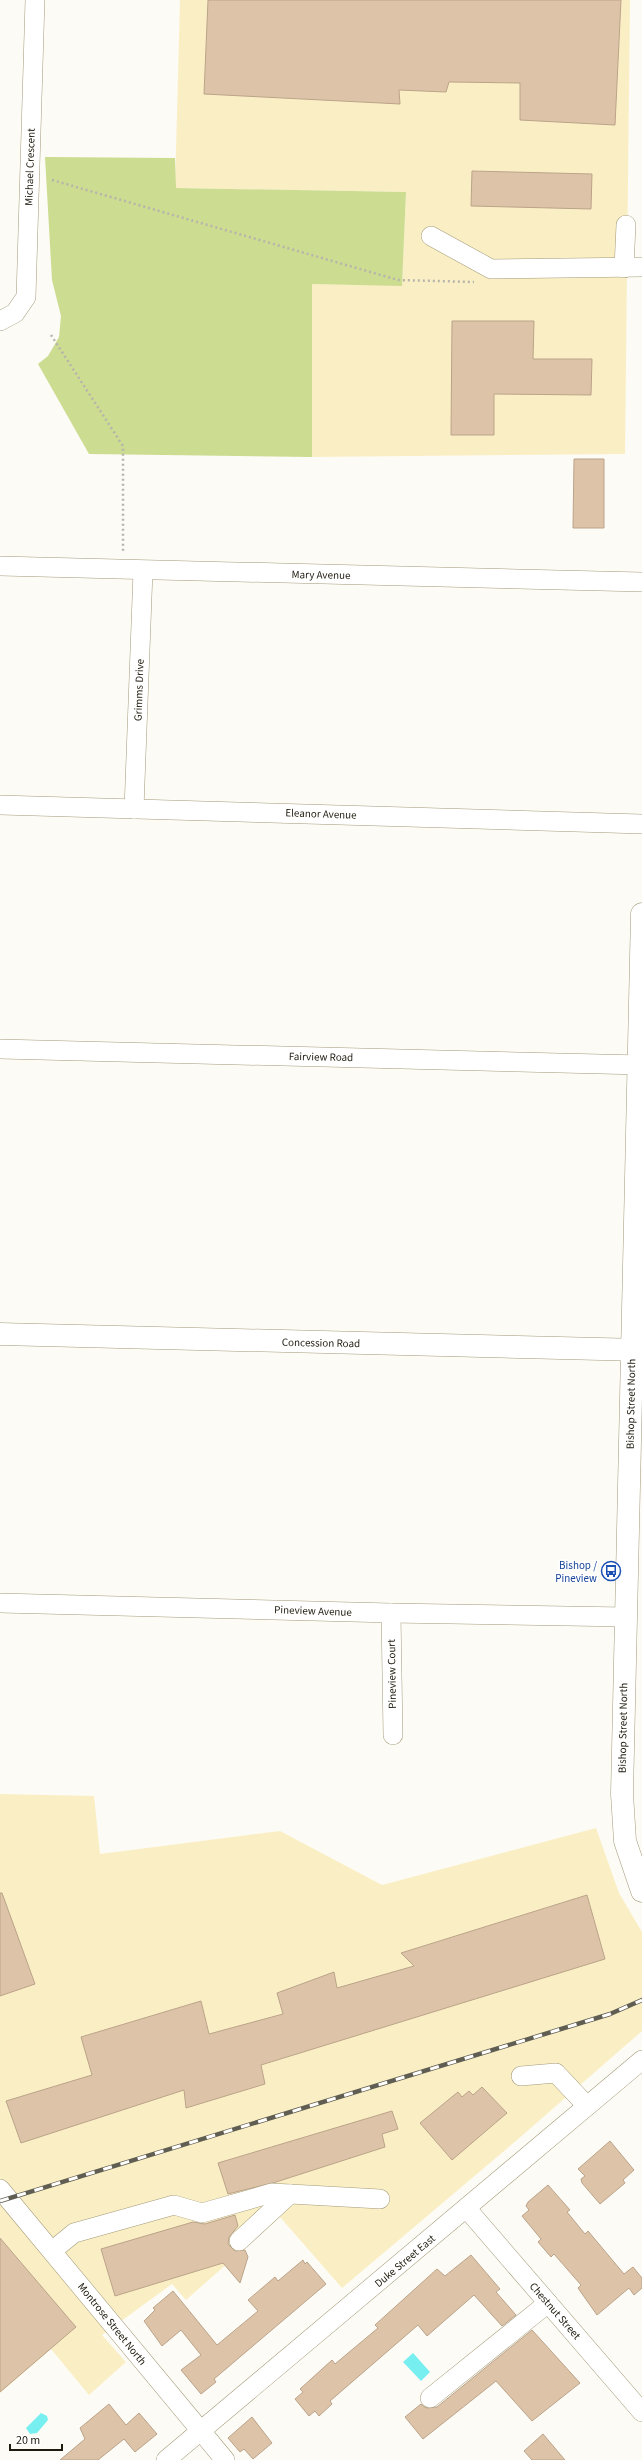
<svg xmlns="http://www.w3.org/2000/svg" width="642" height="2460" font-family="'Source Sans 3',sans-serif">
<style>
.built{fill:#faefc4}
.green{fill:#ccdc90}
.water{fill:#77eff0}
.building{fill:#ddc4a9;stroke:#bba389}
.lines{fill:none;stroke-linecap:round;stroke-linejoin:round}
.minor-casing{stroke:#a39a7a;stroke-width:20}
.major-casing{stroke:#a39a7a;stroke-width:23}
.path{stroke:#b6b4ac;stroke-width:2.5;stroke-dasharray:2 3;stroke-linecap:butt}
.minor{stroke:#fff;stroke-width:19}
.major{stroke:#fff;stroke-width:22}
.rail-casing{stroke:#605d52;stroke-width:4.5}
.rail{stroke:#fff;stroke-width:3;stroke-dasharray:9;stroke-linecap:butt}
.labels{text-anchor:middle;dominant-baseline:central;stroke-width:3.5;stroke-linejoin:round;paint-order:stroke}
.street-label{font-size:11px;fill:#1e1b0e;stroke:#fff}
.transit-label{font-size:11px;fill:#164399;stroke:#fff;text-anchor:end}
</style>
<rect width="100%" height="100%" fill="#fdfbf5"/>
<g class="built">
<path d="M180 0H630L625 454 312 457V284L402 285 406 192 175 188Z"/>
<path d="M0 1794 94 1796 100 1854 280 1831 382 1885 596 1828 619 1893 642 1932V2031L517 2140 342 2288 280 2217 186 2300 172 2284 102 2335 126 2362 89 2395 51 2349 0 2393Z"/>
</g>
<path class="green" d="M45 157 175 158 176 188 406 192 402 286 312 284V457L89 454 38 364 48 356 59 337 61 316 52 280Z"/>
<g class="water">
<path d="M413 2353 430 2372 421 2381 403 2362Z"/>
<path d="M41 2413 47 2416 48 2420 37 2433 30 2434 26 2428Z"/>
</g>
<g class="building">
<path d="M208 0H621L615 125 520 120V83L449 82 446 92 399 90 400 104 204 94Z"/>
<path d="M472 171 592 174 591 209 471 206Z"/>
<path d="M452 321H534L533 359H592L591 395 494 394V435H451Z"/>
<path d="M574 459H604V528H573Z"/>
<path d="M0 1893H2L35 1984 0 1996Z"/>
<path d="M587 1895 605 1959 261 2065 265 2084 186 2108 184 2090 21 2143 6 2101 92 2075 81 2037 201 2001 209 2034 283 2014 277 1993 334 1972 337 1988 414 1966 401 1953Z"/>
<path d="M482 2087 507 2113 452 2160 420 2123 458 2092 462 2097 469 2091 473 2095Z"/>
<path d="M392 2111 398 2129 382 2134 385 2147 276 2182 228 2194 218 2163Z"/>
<path d="M610 2141 634 2170 623 2180 625 2183 600 2204 582 2183 581 2179 585 2176 578 2169Z"/>
<path d="M548 2185 570 2210 567 2212 585 2234 588 2231 624 2274 633 2267 642 2278V2288L634 2295 629 2288 597 2315 578 2288 581 2285 554 2254 551 2257 538 2242 541 2239 522 2216 529 2210 526 2206 528 2202Z"/>
<path d="M235 2215 238 2226 229 2237 228 2244 235 2251 245 2250 248 2257 240 2283 223 2263 115 2296 101 2249 193 2222 205 2224Z"/>
<path d="M0 2238 76 2327 0 2392Z"/>
<path d="M471 2255 500 2289 496 2292 516 2315 502 2326 474 2295 427 2336 418 2325 330 2401 332 2404 319 2416 315 2411 309 2416 295 2399 303 2392 300 2389 332 2360 335 2364 378 2328 375 2325 437 2269 445 2276Z"/>
<path d="M303 2260 305 2264 307 2262 326 2284 214 2379 216 2382 201 2394 181 2370 201 2355 181 2330 162 2346 144 2321 155 2310 153 2308 173 2291 217 2345 258 2311 248 2300 275 2277 278 2281Z"/>
<path d="M532 2330 580 2383 532 2421 496 2381 423 2439 405 2417 421 2404 426 2408 437 2407Z"/>
<path d="M109 2404 126 2425 139 2413 157 2434 135 2452 124 2439 98 2460H60L85 2439 80 2428Z"/>
<path d="M252 2417 272 2443 253 2459 244 2449 240 2452 228 2438Z"/>
<path d="M543 2434 565 2460H532L524 2451Z"/>
</g>
<g class="lines">
<defs>
<g id="minor">
<path d="M431 236 491 269 642 267"/>
<path d="M624 268 626 225"/>
<path d="M0 321 15 313 26 297 35 0"/>
<path d="M0 566 642 582"/>
<path d="M0 805 642 824"/>
<path d="M134 809 143 571"/>
<path d="M0 1049 642 1065"/>
<path d="M0 1603 391 1613 626 1617"/>
<path d="M391 1613 393 1735"/>
<path d="M521 2076 556 2073 587 2106"/>
<path d="M0 2189 225 2460"/>
<path d="M467 2209 642 2412"/>
<path d="M239 2241 290 2194"/>
<path d="M52 2251 74 2233 174 2205 202 2213 272 2193 380 2199"/>
<path d="M430 2398 548 2303"/>
<path d="M166 2460 642 2060"/>
</g>
<g id="major">
<path d="M642 914 622 1794 625 1841 642 1891"/>
<path d="M0 1334 642 1350"/>
</g>
</defs>
<use href="#minor" class="minor-casing"/>
<use href="#major" class="major-casing"/>
<g class="path">
<path d="M52 180 398 280 474 282"/>
<path d="M51 335 123 446V552"/>
</g>
<use href="#minor" class="minor"/>
<use href="#major" class="major"/>
<defs>
<path id="rail" d="M0 2201 610 2014 642 2000"/>
</defs>
<use href="#rail" class="rail-casing"/>
<use href="#rail" class="rail"/>
</g>
<defs>
<symbol id="bus-ring" viewBox="-11 -11 22 22"><circle r="9.5" fill="#fff" stroke="#1a4fb4" stroke-width="1.5"/><path d="M-5-6H5V4H4V6H2V4H-2V6H-4V4H-5ZM-3.5-4V0h7V-4ZM-3.5 1.2v1.5H-2V1.2ZM2 1.2v1.5H3.5V1.2Z" fill="#1a4fb4"/></symbol>
</defs>
<g fill-rule="evenodd">
<use href="#bus-ring" x="600" y="1560" width="22" height="22"/>
</g>
<g class="labels">
<g class="street-label">
<text transform="translate(30 167) rotate(-88)">Michael Crescent</text>
<text transform="translate(321 575) rotate(1)">Mary Avenue</text>
<text transform="translate(139 690) rotate(-88)">Grimms Drive</text>
<text transform="translate(321 814) rotate(2)">Eleanor Avenue</text>
<text transform="translate(321 1057) rotate(1)">Fairview Road</text>
<text transform="translate(321 1343) rotate(1)">Concession Road</text>
<text transform="translate(631 1404) rotate(-89)">Bishop Street North</text>
<text transform="translate(313 1611) rotate(2)">Pineview Avenue</text>
<text transform="translate(392 1674) rotate(-91)">Pineview Court</text>
<text transform="translate(623 1728) rotate(-89)">Bishop Street North</text>
<text transform="translate(405 2261) rotate(-40)">Duke Street East</text>
<text transform="translate(555 2311) rotate(49)">Chestnut Street</text>
<text transform="translate(112 2324) rotate(51)">Montrose Street North</text>
</g>
<g class="transit-label">
<text x="597" y="1565">Bishop /<tspan x="597" dy="13">Pineview</tspan></text>
</g>
</g>
<path d="M10 2444v6h52v-6" fill="none" stroke="#1e1b0e" stroke-width="2"/>
<text x="16" y="2444" font-size="12" fill="#1e1b0e" stroke="#ffffff" stroke-width="3" paint-order="stroke">20 m</text>
</svg>
